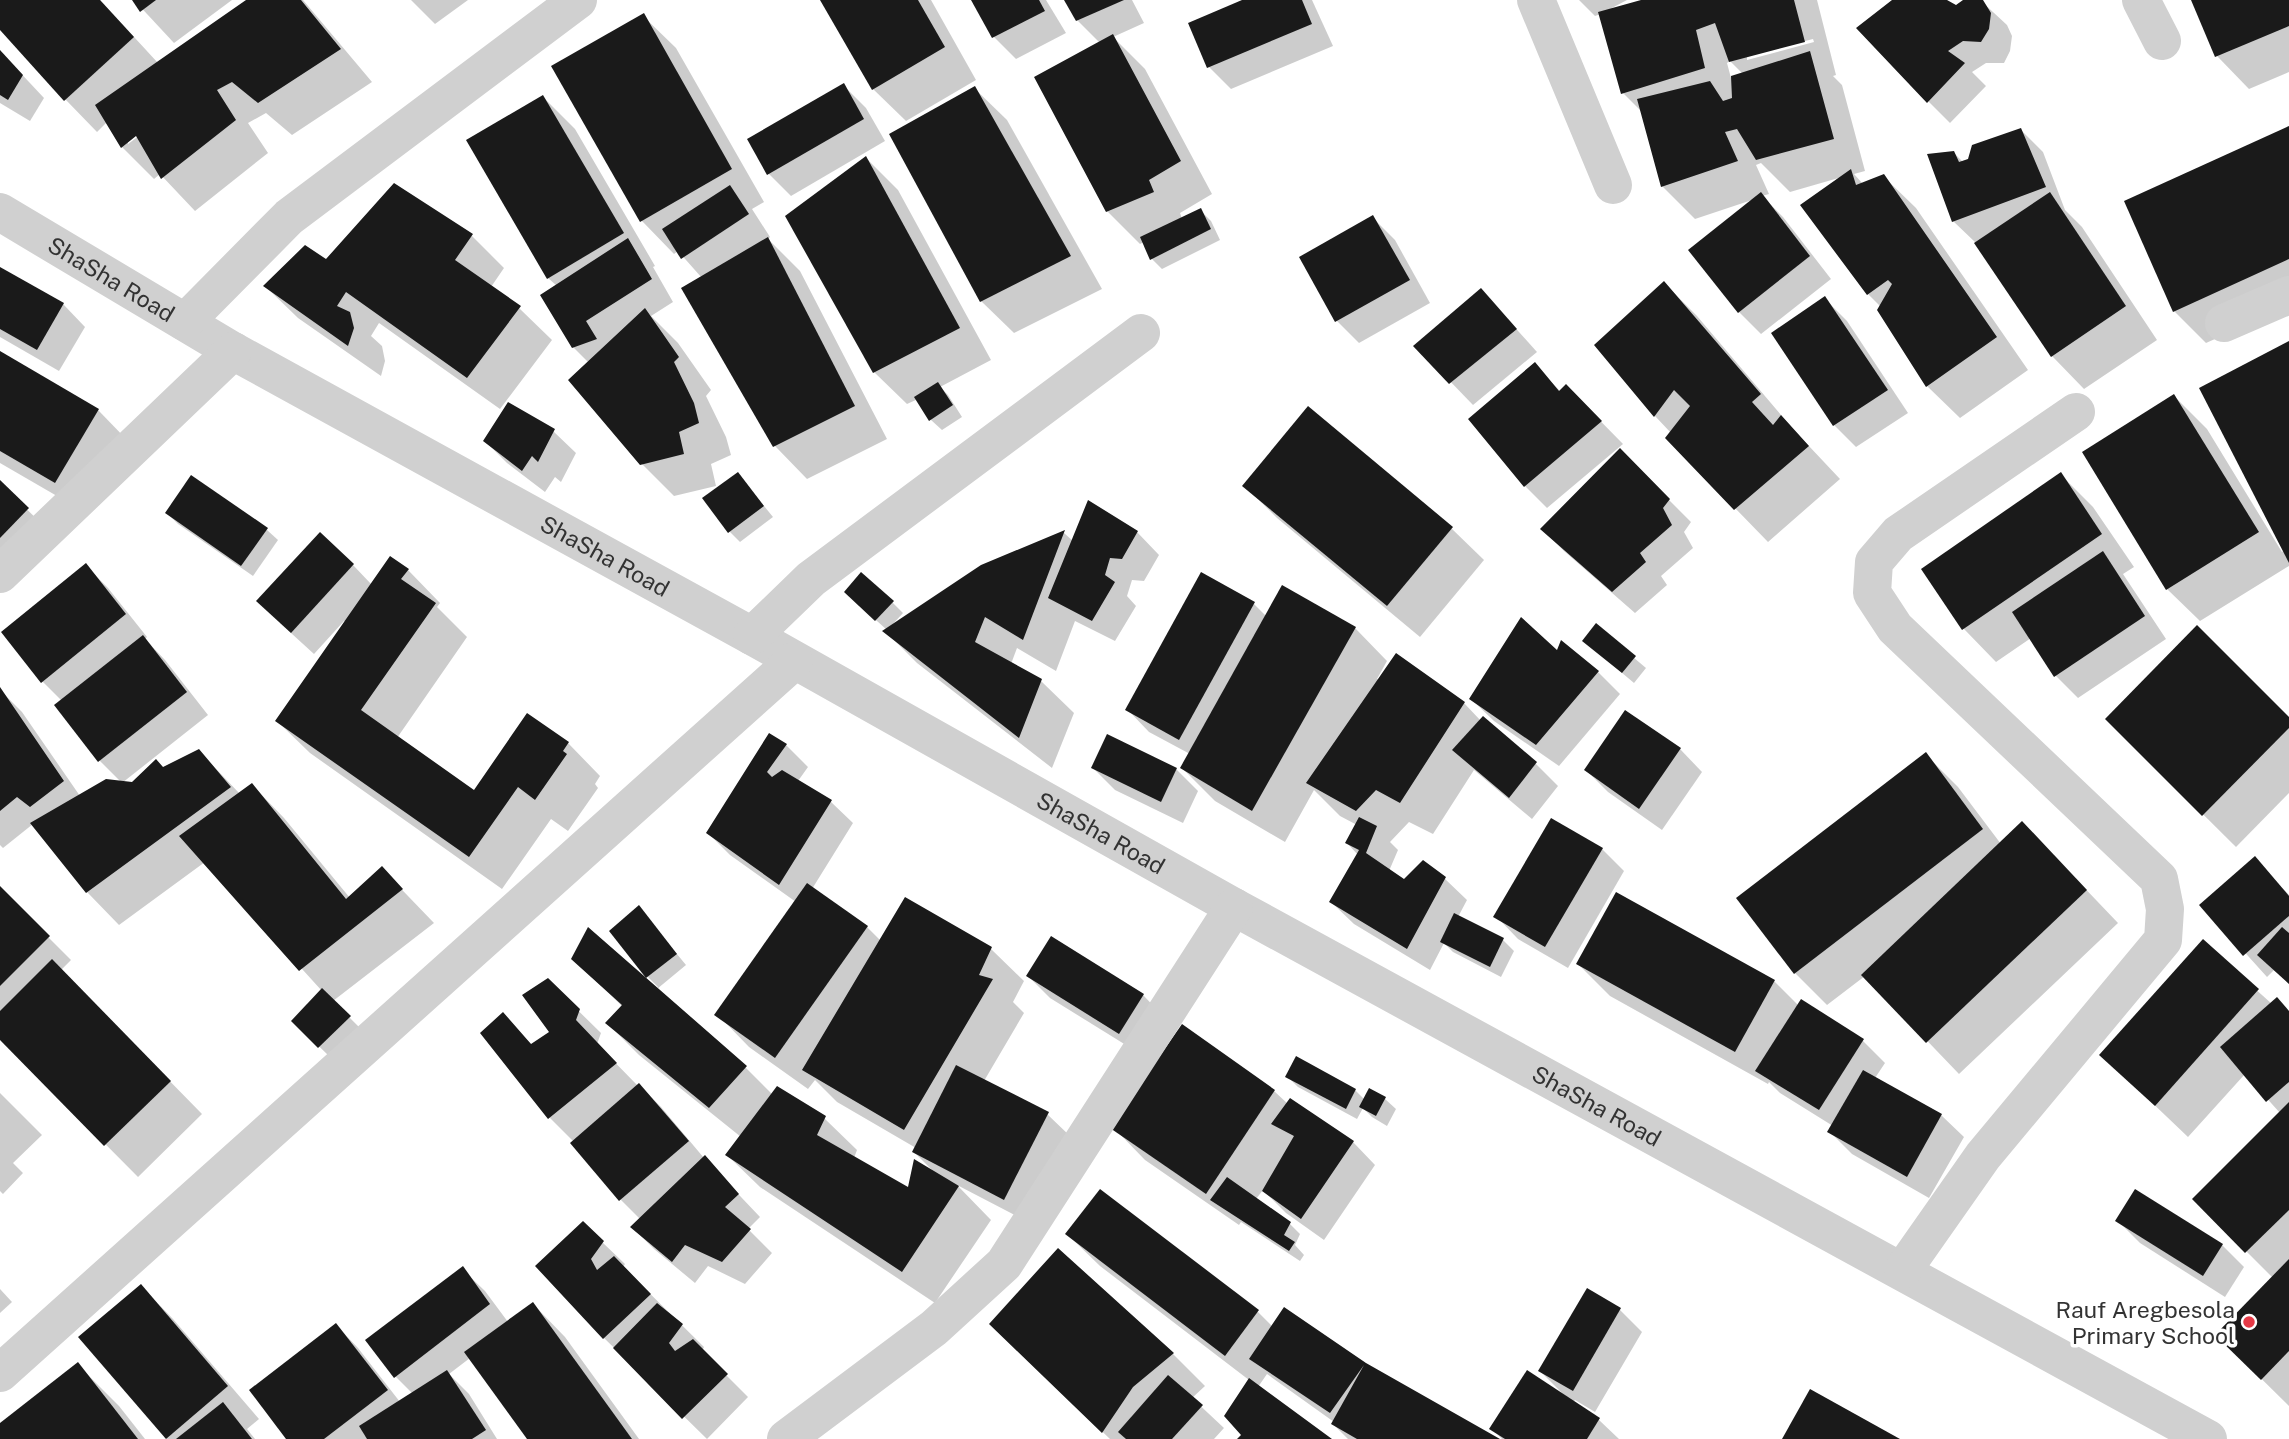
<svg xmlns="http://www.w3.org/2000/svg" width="2289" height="1439" font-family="'Public Sans',sans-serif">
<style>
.shadow{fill:#0003;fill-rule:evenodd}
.building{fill:#1a1a1a}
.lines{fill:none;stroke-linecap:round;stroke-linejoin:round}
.minor{stroke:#d0d0d0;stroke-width:38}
.poi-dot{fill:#e63946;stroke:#fff;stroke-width:2.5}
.labels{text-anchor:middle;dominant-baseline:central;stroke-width:7;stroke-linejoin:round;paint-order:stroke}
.street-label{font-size:23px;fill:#333;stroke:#fff}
.poi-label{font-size:23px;fill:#333;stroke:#fff;text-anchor:end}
</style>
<rect width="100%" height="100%" fill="#fff"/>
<g class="shadow">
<path d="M0 0H100L158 63 249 0H303L372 82 292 135 266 113 248 123 268 153 195 211 160 174 154 179 122 147 107 122 97 132 65 99 0 27ZM142 129 144 132 128 144V140Z"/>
<path d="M134 0H232L174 43Z"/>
<path d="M411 0H468L435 24Z"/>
<path d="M822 0H931L976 80 906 121 873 89Z"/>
<path d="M973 0H1046L1066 33 1016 59 994 37Z"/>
<path d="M1066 0H1132L1144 23 1113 37 1145 69 1212 194 1180 213 1182 219 1200 210 1211 221 1220 240 1162 269 1152 259 1144 242 1140 244 1107 211 1100 43 1077 20Z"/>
<path d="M1247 0H1312L1333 46 1231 89 1209 67Z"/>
<path d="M1579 0H1627L1610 9 1648 0H1817L1836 75 1833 76 1842 85 1865 171 1854 174 1863 184 1883 176 1916 208 2028 370 1960 418 1927 386 1881 307 1868 294 1842 177 1790 192 1761 163 1756 165 1769 194 1762 196 1783 217 1831 279 1761 334 1739 312 1691 250 1755 199 1695 219 1662 186 1643 113 1623 93 1601 14 1595 16ZM1813 39 1814 42 1747 60V56ZM1730 61 1743 74 1731 78 1727 63Z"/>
<path d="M1895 0H1943L1956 7 1966 0H1980L2007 25 2012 36 2010 51 2004 63H1986L1972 72 1986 86 1950 123 1928 101Z"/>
<path d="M2193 0H2289V72L2249 89 2217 56Z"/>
<path d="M643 16 676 48 764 202 752 209 770 237 768 239 800 271 887 439 807 479 775 446 684 288 702 278 678 251 674 254 642 221Z"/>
<path d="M0 51 44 98 30 121 0 103Z"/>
<path d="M844 86 866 108 885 141 791 196 769 174 750 140Z"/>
<path d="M974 88 1007 120 1102 289 1014 333 981 301Z"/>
<path d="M543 97 575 129 655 266 653 267 673 302 651 316 678 343 711 390 706 396 726 437 731 455 711 464 716 486 674 496 641 463 589 363 573 347 557 286 548 278Z"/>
<path d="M2289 128V306L2206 343 2174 311Z"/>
<path d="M2021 130 2043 152 2065 210 2082 227 2157 340 2084 389 2052 356 1976 243 1953 221V152L1963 162Z"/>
<path d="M866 158 898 190 991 360 940 387 948 395 962 417 942 430 931 420 918 399 907 404 874 372Z"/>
<path d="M1373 218 1395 240 1430 303 1359 343 1337 321Z"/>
<path d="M472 236 504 268 491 287 519 308 552 340 500 409 379 323 371 336 382 346 385 361 381 376 298 318 265 286 326 262Z"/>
<path d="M0 272 63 304 85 327 59 371 0 337Z"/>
<path d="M1664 283 1697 316 1792 428 1840 479 1768 542 1667 438 1671 433 1655 416 1597 345Z"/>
<path d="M1481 290 1537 352 1473 405 1416 346Z"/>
<path d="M1825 299 1847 321 1908 413 1856 447 1834 425 1773 333Z"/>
<path d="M2289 343V566L2200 621 2167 589 2174 396 2207 429 2282 552 2284 550Z"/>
<path d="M0 353 98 410 130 443 88 514 0 463Z"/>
<path d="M1534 365 1561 392 1566 386 1623 444 1547 508 1525 486Z"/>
<path d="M553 431 576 453 561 482 555 477 545 492 507 463 485 441Z"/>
<path d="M1620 451 1691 522 1684 532 1693 548 1661 576 1667 585 1635 613 1564 551 1542 529Z"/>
<path d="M738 474 773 517 740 542 729 531Z"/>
<path d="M2061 475 2093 507 2134 567 2123 574 2166 639 2078 698 2056 676 2031 638 1996 662 1964 629 1923 569Z"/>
<path d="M191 477 267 530 278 540 253 576 178 524 167 513Z"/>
<path d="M0 483 49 531 0 583Z"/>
<path d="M1244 485 1451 528 1484 560 1420 637 1277 518Z"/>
<path d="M1137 532 1159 555 1144 581 1132 580 1127 596 1136 606 1115 641 1075 621 1056 671 1017 648 1011 664 1041 681 1074 713 1052 768 917 663 885 631 887 630 857 603 892 602 903 613 892 625 982 567 1064 533 1073 541Z"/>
<path d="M353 565 372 585 408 570 440 603 437 607 467 637 397 738 475 792 568 743 600 776 595 784 598 788 568 831 551 819 502 889 310 753 277 721 346 622 344 621 314 654 280 623Z"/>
<path d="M86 566 108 588 147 637 145 639 165 660 208 715 122 783 132 784 199 751 240 794 252 785 284 818 350 898 382 869 434 923 333 1001 360 1028 330 1057 293 1021 322 991 205 862 119 925 87 892 33 824 3 848 0 845V690L22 712 80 796 122 783 100 761 62 701 42 681Z"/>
<path d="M1254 604 1266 616 1355 628 1387 661 1377 679 1464 703 1481 721 1483 718 1536 764 1558 786 1532 819 1474 770 1433 834 1409 822 1390 842 1398 850 1389 871 1404 881 1444 878 1467 900 1458 917 1503 940 1514 951 1501 977 1453 952 1444 943 1430 970 1354 924 1331 902 1358 855 1347 843 1357 825 1340 816 1314 790 1285 842 1215 801 1182 768 1190 754 1149 732 1127 709Z"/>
<path d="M1596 626 1646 668 1634 683 1584 641Z"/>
<path d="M1557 653 1598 672 1620 694 1559 766 1494 721 1471 699Z"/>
<path d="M2107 719 2289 720V793L2236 847Z"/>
<path d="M786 745 808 767 798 781 830 801 853 823 812 889 867 927 881 941 905 899 991 949 1024 981 1013 1002 1024 1013 984 1081 1047 1114 1070 1136 1026 1221 957 1185 991 1220 935 1303 760 1187 727 1155 741 1137 639 1055 607 1023 623 1007 573 959 746 1068 773 1095 824 1118 857 1150 854 1158 909 1190 932 1170 914 1152 916 1148 837 1102 815 1080 808 1089 749 1047 717 1014 796 902 730 855 708 833Z"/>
<path d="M1680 749 1702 772 1662 830 1608 792 1586 770Z"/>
<path d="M1926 755 1958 787 2001 844 2054 856 2118 923 1959 1074 1865 976 1827 1005 1795 973Z"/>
<path d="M1093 768 1176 769 1198 791 1183 823 1115 790Z"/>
<path d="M1602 849 1624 871 1568 968 1518 939 1496 916Z"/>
<path d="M2255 859 2289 895V984L2274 970 2267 977 2202 905Z"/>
<path d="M0 889 71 960 61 970 202 1114 138 1177 0 1038Z"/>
<path d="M639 908 686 965 657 989 658 987 648 977Z"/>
<path d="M1051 938 1143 995 1165 1018 1142 1055 1050 998 1028 976Z"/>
<path d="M2203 942 2272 1004 2289 1012V1406L2217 1335 2273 1278 2194 1199 2280 1113 2245 1074 2188 1137 2102 1055Z"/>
<path d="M1578 964 1774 981 1799 1006 1801 1002 1863 1041 1885 1063 1875 1078 1941 1115 1964 1137 1929 1198 1852 1154 1830 1132 1833 1126 1780 1093 1769 1082 1768 1084 1610 996Z"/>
<path d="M547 980 601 1033 597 1044 638 1086 639 1085 661 1107 704 1158 760 1217 748 1229 772 1253 745 1284 708 1266 695 1283 654 1249 632 1227 640 1219 621 1200 574 1142 549 1117 503 1015 532 1045 551 1033Z"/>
<path d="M1287 1076 1355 1090 1365 1100 1385 1099 1396 1109 1387 1126 1372 1117 1363 1108 1357 1119 1298 1087Z"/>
<path d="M1274 1091 1288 1104 1353 1142 1375 1165 1324 1240 1286 1213 1263 1190 1256 1199 1289 1223 1300 1234 1295 1245 1304 1255 1300 1261 1241 1222 1239 1225 1145 1160 1113 1127Z"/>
<path d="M0 1093 42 1135 13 1163 23 1173 3 1194 0 1191Z"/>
<path d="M2118 1221 2222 1245 2244 1267 2225 1297 2140 1243Z"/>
<path d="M1067 1234 1258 1312 1273 1327 1366 1365 1496 1439H1348L1333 1424 1334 1422 1267 1374 1258 1387 1329 1439H1240L1243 1435 1249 1380 1100 1266Z"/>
<path d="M602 1242 625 1264 623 1267 704 1347 702 1351 748 1397 707 1439 604 1338 538 1266Z"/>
<path d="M1058 1251 1173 1354 1205 1386 1192 1398 1224 1428 1214 1439H1110L1024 1356Z"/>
<path d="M462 1269 485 1291 508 1322 533 1304 565 1337 639 1439H529L470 1358 449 1374 469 1394 497 1439H288L336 1325 358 1348 400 1402 413 1394 395 1376Z"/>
<path d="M141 1286 173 1319 259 1419 247 1429 255 1439H167L80 1338Z"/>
<path d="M0 1289 12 1302 0 1313Z"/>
<path d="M1588 1290 1620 1310 1642 1332 1595 1412 1575 1400 1573 1403 1599 1420 1619 1439H1502L1491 1428 1564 1395 1540 1371Z"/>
<path d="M78 1365 119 1406 145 1439H1L0 1425Z"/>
</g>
<g class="building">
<path d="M0 0H100L134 37 64 101 0 30Z"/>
<path d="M132 0H156L140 12Z"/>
<path d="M246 0H301L341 49 258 103 232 82 217 90 236 120 161 179 136 136 121 148 95 105Z"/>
<path d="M820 0H918L945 47 872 90Z"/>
<path d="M971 0H1039L1045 11 992 38Z"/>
<path d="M1064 0H1124L1076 21Z"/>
<path d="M1242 0H1302L1312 24 1207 68 1188 23Z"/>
<path d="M1641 0H1794L1805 42 1729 62 1715 23 1696 30 1705 68 1621 94 1598 12Z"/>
<path d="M1892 0H1947L1956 5 1963 0H1983L1991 13 1989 29 1981 42 1963 41 1948 51 1965 63 1927 103 1856 28Z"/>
<path d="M2191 0H2289V26L2215 57Z"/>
<path d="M644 13 732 169 640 222 551 66Z"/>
<path d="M1113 34 1181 161 1149 180 1154 192 1106 212 1034 77Z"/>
<path d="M0 50 23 75 8 100 0 95Z"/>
<path d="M1810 51 1834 139 1756 160 1737 129 1725 132 1738 161 1661 187 1637 99 1710 81 1723 101 1732 98 1731 76Z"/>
<path d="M844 83 864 119 767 175 747 139Z"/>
<path d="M975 86 1071 256 980 302 889 134Z"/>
<path d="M543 95 624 233 547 279 466 140Z"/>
<path d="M2289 126V259L2173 312 2124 201Z"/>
<path d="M2021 128 2046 187 1952 222 1927 154 1954 151 1959 162 1968 159 1972 145Z"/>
<path d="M866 156 960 328 873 373 785 216Z"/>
<path d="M1851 169 1856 185 1884 174 1997 337 1926 387 1877 310 1892 284 1888 280 1867 295 1800 205Z"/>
<path d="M394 183 473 234 455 260 521 306 467 378 346 292 337 306 350 312 354 328 348 346 263 286 305 245 326 259Z"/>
<path d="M730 185 749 214 681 259 662 229Z"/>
<path d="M1761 192 1810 256 1738 313 1688 250Z"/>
<path d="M2050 192 2126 306 2051 357 1974 243Z"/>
<path d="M1201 208 1211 229 1150 260 1140 237Z"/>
<path d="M1373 215 1410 280 1335 322 1299 257Z"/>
<path d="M768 237 855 406 773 447 681 288Z"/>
<path d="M628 238 652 279 586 321 597 339 572 348 540 295Z"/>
<path d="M0 267 64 303 37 350 0 329Z"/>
<path d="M1664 281 1761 394 1752 402 1773 425 1781 415 1809 446 1734 510 1665 438 1690 406 1674 390 1654 417 1594 345Z"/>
<path d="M1481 288 1517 329 1449 384 1413 346Z"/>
<path d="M1825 296 1888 390 1833 426 1771 333Z"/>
<path d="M645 308 679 357 674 362 694 403 699 423 679 432 684 454 640 465 568 380Z"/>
<path d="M2289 341V563L2199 388Z"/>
<path d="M0 351 99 409 55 483 0 451Z"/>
<path d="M1535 362 1559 391 1566 384 1602 421 1524 487 1468 419Z"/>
<path d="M938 382 953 405 929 421 914 397Z"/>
<path d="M2174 394 2259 532 2166 590 2082 452Z"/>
<path d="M508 402 555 429 538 462 532 456 522 471 483 441Z"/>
<path d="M1308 406 1453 527 1387 606 1242 486Z"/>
<path d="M1620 448 1670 499 1663 508 1672 525 1640 553 1646 562 1612 592 1540 529Z"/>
<path d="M738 472 764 506 728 533 702 498Z"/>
<path d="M2061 472 2102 534 1962 630 1921 569Z"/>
<path d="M191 475 268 528 241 566 165 513Z"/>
<path d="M0 480 29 508 0 538Z"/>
<path d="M1088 500 1138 531 1122 559 1110 558 1105 575 1115 582 1092 621 1048 598Z"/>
<path d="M1065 530 1023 640 985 617 975 642 1042 679 1019 738 882 631 981 565Z"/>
<path d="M320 532 354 564 291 633 256 601Z"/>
<path d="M2103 551 2145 616 2054 677 2012 612Z"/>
<path d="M390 556 409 569 401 579 436 603 361 710 474 790 527 713 569 742 563 751 567 754 535 800 518 787 469 857 275 721Z"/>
<path d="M86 563 126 614 41 683 1 632Z"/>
<path d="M861 572 894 601 875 621 844 592Z"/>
<path d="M1201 572 1255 602 1179 740 1125 710Z"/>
<path d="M1282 585 1356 627 1252 811 1180 768Z"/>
<path d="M1521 617 1557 650 1561 640 1599 671 1536 745 1469 699Z"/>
<path d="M1596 623 1636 656 1622 673 1582 641Z"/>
<path d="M2197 625 2289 717V728L2202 816 2105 719Z"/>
<path d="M143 635 187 692 98 762 54 705Z"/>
<path d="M1396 653 1465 702 1400 803 1376 790 1356 811 1306 783Z"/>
<path d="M0 687 64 781 30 807 17 797 0 811Z"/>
<path d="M1625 710 1681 748 1639 809 1584 770Z"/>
<path d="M1483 716 1537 762 1509 798 1452 750Z"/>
<path d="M769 733 787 744 767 772 772 777 782 770 832 800 779 885 706 833Z"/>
<path d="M1107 734 1177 768 1161 802 1091 768Z"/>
<path d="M199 749 231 787 86 893 30 823 106 779 132 782 156 759 163 767Z"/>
<path d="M1926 752 1983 829 1794 974 1736 898Z"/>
<path d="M252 783 346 899 382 866 403 889 299 971 179 836Z"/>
<path d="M1359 817 1377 826 1366 853 1404 879 1423 860 1446 877 1407 949 1329 902 1359 850 1345 843Z"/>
<path d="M1551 818 1603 848 1545 947 1493 917Z"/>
<path d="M2022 821 2087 890 1926 1043 1861 975Z"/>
<path d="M2255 856 2289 896V916L2243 956 2199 905Z"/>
<path d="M807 883 868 926 775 1058 714 1015Z"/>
<path d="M0 886 50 936 0 986Z"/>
<path d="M1616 892 1775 980 1735 1052 1576 964Z"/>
<path d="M905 897 992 947 979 975 993 979 904 1130 802 1070Z"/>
<path d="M639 905 677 954 646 978 609 931Z"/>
<path d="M1454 913 1504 938 1490 967 1440 942Z"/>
<path d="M588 927 747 1066 709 1108 605 1023 622 1005 571 959Z"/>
<path d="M2282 927 2289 933V984L2257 955Z"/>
<path d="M1051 936 1144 994 1119 1034 1026 976Z"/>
<path d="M2203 939 2259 989 2155 1106 2099 1055Z"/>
<path d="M52 959 171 1081 104 1146 0 1040V1011Z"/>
<path d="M548 978 580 1009 576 1020 617 1063 548 1119 480 1033 503 1012 531 1044 549 1032 522 995Z"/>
<path d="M322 988 351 1016 318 1048 291 1021Z"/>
<path d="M2277 997 2289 1011V1082L2266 1102 2220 1047Z"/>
<path d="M1801 999 1864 1039 1819 1110 1755 1071Z"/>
<path d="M1182 1024 1275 1090 1206 1194 1110 1128Z"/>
<path d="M1296 1056 1356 1089 1346 1109 1285 1077Z"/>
<path d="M956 1065 1049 1112 1004 1200 912 1152Z"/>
<path d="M1863 1070 1942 1114 1907 1177 1827 1132Z"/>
<path d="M639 1083 689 1141 619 1201 570 1143Z"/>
<path d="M777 1086 826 1116 817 1135 908 1187 914 1159 959 1186 902 1272 725 1155Z"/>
<path d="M1369 1088 1386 1097 1376 1116 1359 1107Z"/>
<path d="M1290 1098 1354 1141 1301 1219 1262 1191 1294 1136 1271 1124Z"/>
<path d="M2289 1102V1210L2245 1253 2192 1199Z"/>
<path d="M705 1155 739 1194 725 1207 751 1229 722 1262 685 1245 672 1262 630 1227Z"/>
<path d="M1227 1177 1291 1222 1284 1235 1295 1242 1289 1251 1210 1200Z"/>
<path d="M1100 1189 1259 1310 1225 1356 1065 1234Z"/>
<path d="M2135 1189 2223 1244 2203 1276 2115 1221Z"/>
<path d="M583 1221 604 1241 591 1259 597 1270 614 1256 651 1294 603 1339 535 1266Z"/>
<path d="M1058 1248 1174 1353 1133 1387 1102 1433 989 1324Z"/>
<path d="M2289 1259V1351L2261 1380 2215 1335Z"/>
<path d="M463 1266 490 1304 394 1378 365 1340Z"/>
<path d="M141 1284 228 1386 166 1439 78 1337Z"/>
<path d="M1587 1288 1621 1308 1573 1391 1538 1371Z"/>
<path d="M533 1302 632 1439H527L464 1352Z"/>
<path d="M657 1303 683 1324 669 1343 675 1351 693 1339 728 1374 682 1419 613 1348Z"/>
<path d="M1284 1307 1366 1363 1500 1439H1357L1331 1424 1364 1365 1330 1413 1249 1359Z"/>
<path d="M336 1323 388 1390 324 1439H286L249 1390Z"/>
<path d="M78 1362 138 1439H0V1423Z"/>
<path d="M447 1370 486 1430 472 1439H367L359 1426Z"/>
<path d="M1527 1370 1600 1418 1587 1439H1505L1489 1429Z"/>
<path d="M1168 1375 1203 1405 1172 1439H1126L1118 1432Z"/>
<path d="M1249 1378 1332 1439H1237L1241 1435 1224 1416Z"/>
<path d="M1810 1389 1900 1439H1782Z"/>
<path d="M223 1402 252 1439H176Z"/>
</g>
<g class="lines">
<g class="minor">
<path d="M1536 0 1613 185"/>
<path d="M2141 0 2162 41"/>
<path id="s1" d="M0 212 233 351 752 636 1234 907 2208 1439"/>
<path d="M185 322 289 217 578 0"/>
<path d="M2224 323 2289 295"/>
<path d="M0 574 233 351"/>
<path d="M752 636 811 579 1141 333"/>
<path d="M1903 1270 1983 1156 2163 940 2165 909 2159 879 1895 628 1872 593 1874 562 1898 534 2076 412"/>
<path d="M0 1373 794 661"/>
<path d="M786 1439 934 1328 1004 1264 1234 907"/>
</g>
</g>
<circle class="poi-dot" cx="2249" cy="1322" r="7"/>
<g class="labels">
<g class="street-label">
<text stroke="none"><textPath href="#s1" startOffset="130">ShaSha Road</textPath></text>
<text stroke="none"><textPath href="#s1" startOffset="696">ShaSha Road</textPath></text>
<text stroke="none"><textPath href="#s1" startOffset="1264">ShaSha Road</textPath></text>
<text stroke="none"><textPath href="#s1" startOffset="1830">ShaSha Road</textPath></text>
</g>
<g class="poi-label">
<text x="2235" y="1309">Rauf Aregbesola<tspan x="2235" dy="26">Primary School</tspan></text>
</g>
</g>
</svg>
